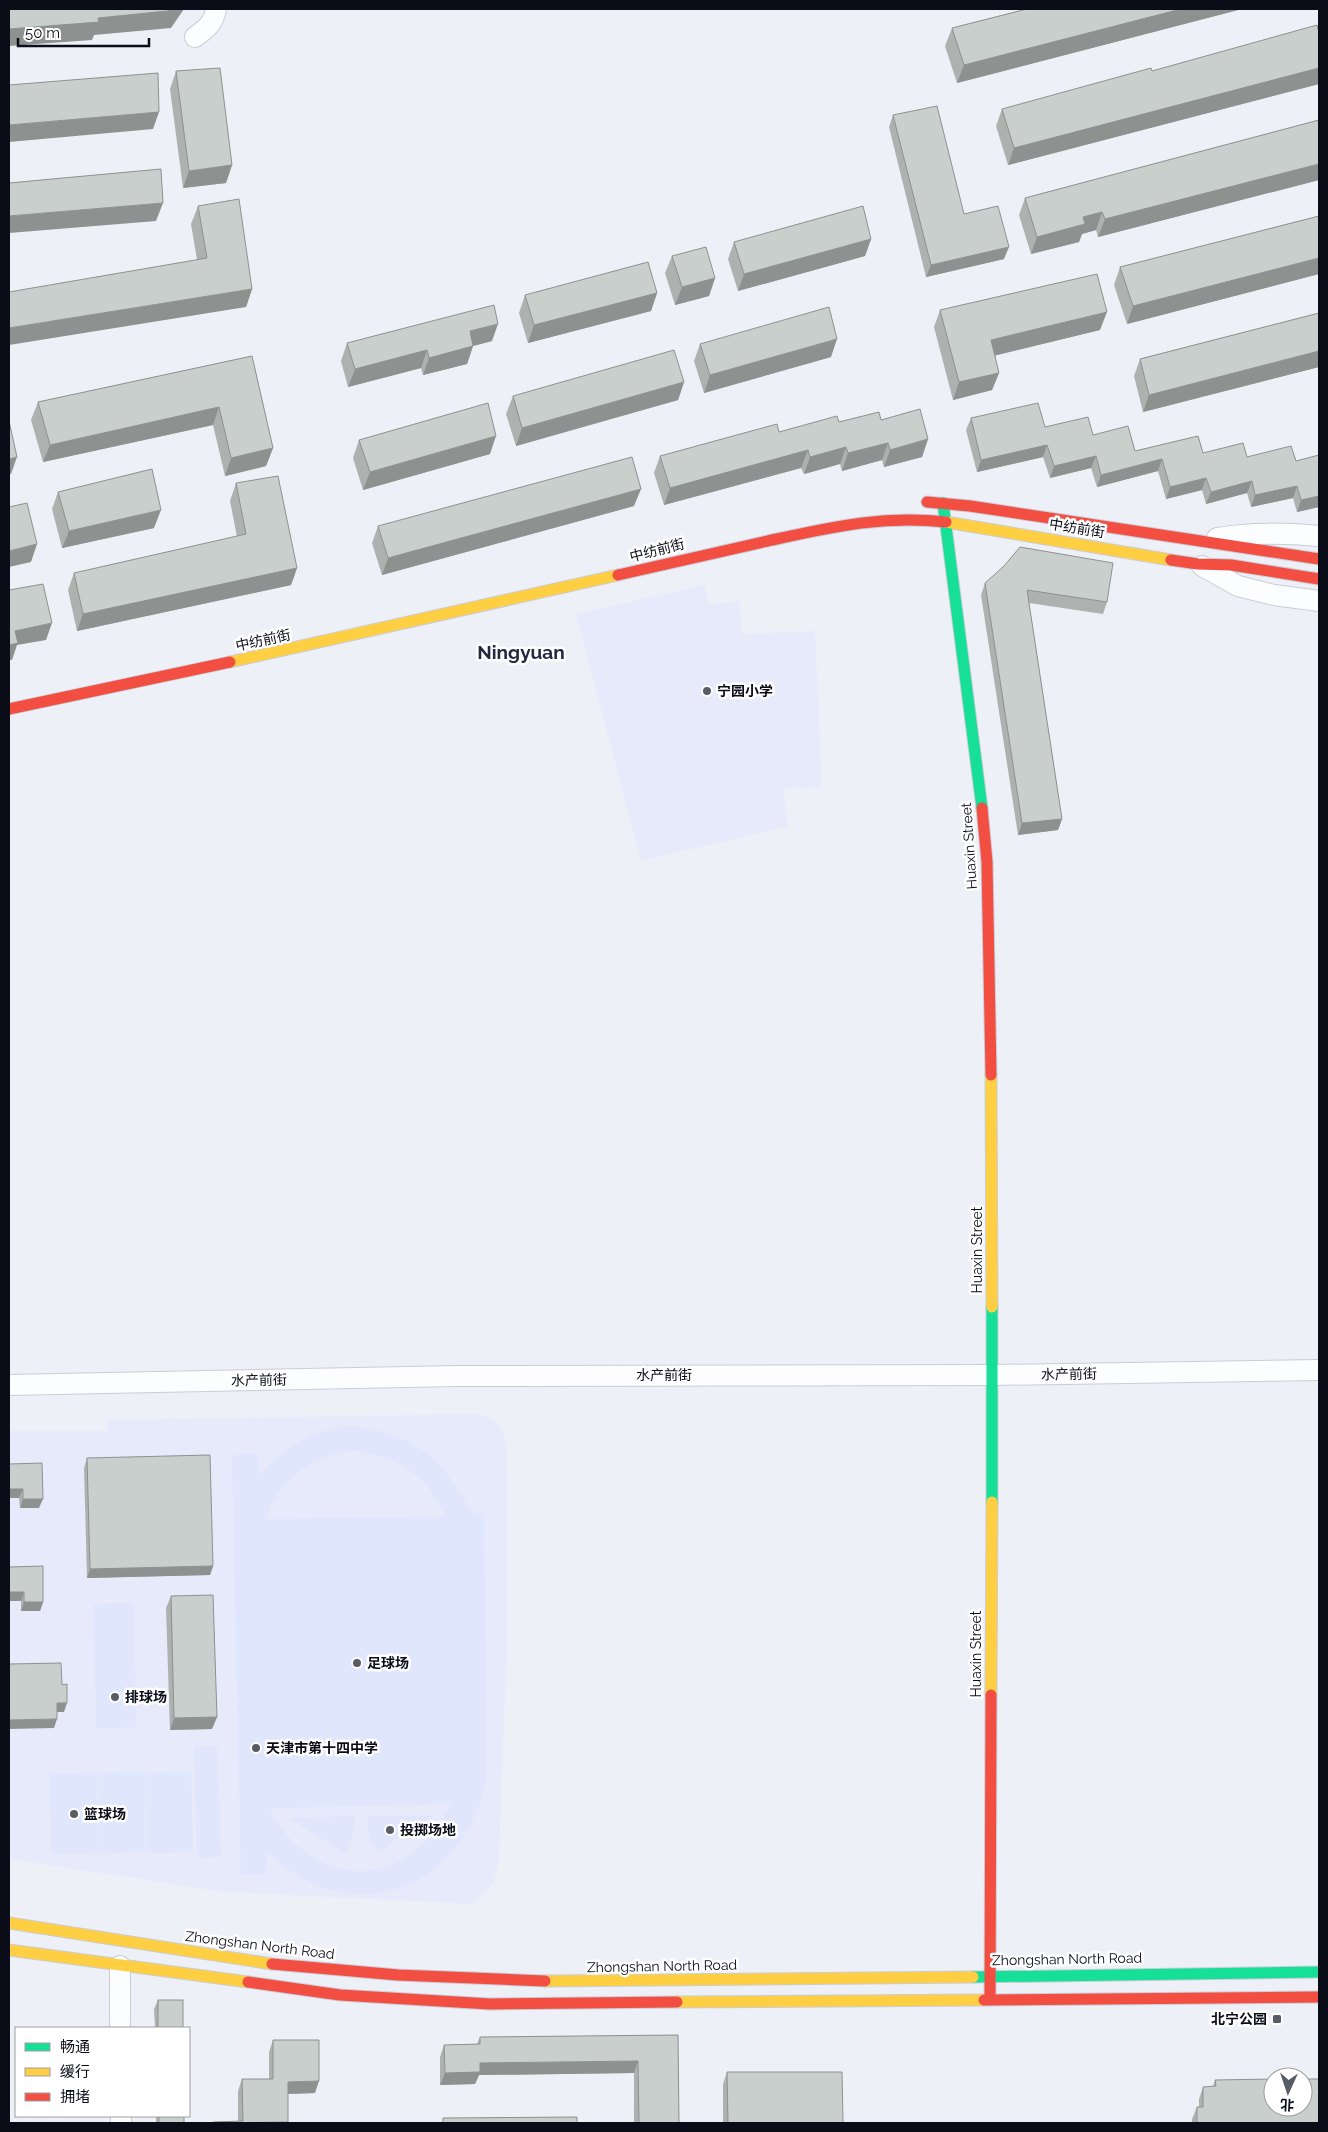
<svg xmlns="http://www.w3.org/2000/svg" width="1328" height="2132" font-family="Raleway,'Noto Sans SC',sans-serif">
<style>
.built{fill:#e6eafb}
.green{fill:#e0e6fb;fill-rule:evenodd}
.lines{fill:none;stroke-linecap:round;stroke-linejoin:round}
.street-casing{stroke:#cacdd7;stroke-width:22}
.fast-casing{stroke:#cacdd7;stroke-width:13}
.slow-casing{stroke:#cacdd7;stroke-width:13}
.jam-casing{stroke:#cacdd7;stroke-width:13}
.street{stroke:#fcfdfe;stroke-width:20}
.fast{stroke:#16e098;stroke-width:11}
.slow{stroke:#ffcf43;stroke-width:11}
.jam{stroke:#f24e42;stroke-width:11}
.wall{fill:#adb2b0}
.shaded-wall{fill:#8d9190}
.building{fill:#c9cfcd;stroke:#8d9190}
.poi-dot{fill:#5a5c65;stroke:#fff;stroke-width:2}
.labels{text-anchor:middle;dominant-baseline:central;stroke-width:5;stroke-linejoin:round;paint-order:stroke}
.street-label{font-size:14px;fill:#0a0c17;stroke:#fff}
.poi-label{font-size:14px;font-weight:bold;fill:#0a0c17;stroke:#fff;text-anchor:start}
.district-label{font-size:19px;font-weight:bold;fill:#242942;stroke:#fff}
</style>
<rect width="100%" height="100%" fill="#eef0f7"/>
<g class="built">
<path d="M704 585 709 604 739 601 742 634 815 631 822 787 783 789 788 826 641 861 576 614Z"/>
<path d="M479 1414 496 1421 502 1429 506 1444 507 1639 499 1857 494 1882 473 1904 226 1892 9 1859V1431H107L108 1420Z"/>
</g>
<g class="green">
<path d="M353 1426C417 1435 442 1458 472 1513H484L487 1769C474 1885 354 1937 267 1852L266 1874H241L232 1455 258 1453 259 1476C285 1447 314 1428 353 1426ZM348 1451C392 1453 430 1475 445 1517L266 1519C277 1481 310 1457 348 1451ZM451 1804C425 1860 369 1892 311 1856 293 1844 278 1828 270 1808Z"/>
<path d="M134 1603 136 1727 96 1728 94 1604Z"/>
<path d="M217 1746 221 1857 197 1858 194 1747Z"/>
<path d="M144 1772 145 1852 99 1853 97 1773Z"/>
<path d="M191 1772 193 1852 146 1853 145 1773Z"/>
<path d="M96 1773 98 1853 51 1854 50 1774Z"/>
<path d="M355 1816 353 1835 345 1853 289 1818Z"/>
<path d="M367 1816H433L378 1852 369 1835Z"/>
</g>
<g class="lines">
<defs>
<g id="street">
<path d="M195 37C206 29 214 23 216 9"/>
<path d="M1217 538C1252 532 1284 533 1319 536"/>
<path d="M1202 566 1238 586 1274 595 1319 601"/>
<path d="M9 1385 457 1376 993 1375 1319 1370"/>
<path d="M120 1966V2028"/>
<path d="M121 2116V2123"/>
</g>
<g id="fast">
<path d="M943 503 982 808"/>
<path d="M992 1502V1307"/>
<path d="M973 1977 1319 1972"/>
</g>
<g id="slow">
<path d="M946 522 1171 560"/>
<path d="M230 662 618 575"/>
<path d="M991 1075 992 1307"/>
<path d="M991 1695 992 1502"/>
<path d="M9 1923 272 1964"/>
<path d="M9 1950 248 1982"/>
<path d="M545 1981 973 1977"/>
<path d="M677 2002 984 2000"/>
</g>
<g id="jam">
<path d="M927 502 970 506 1319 559"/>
<path d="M1171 560 1198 564 1231 565 1319 579"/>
<path d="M618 575C666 564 714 553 763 542 828 528 878 515 946 522"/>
<path d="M9 709 230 662"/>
<path d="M982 808 987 862 991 1075"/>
<path d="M272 1964 398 1975 545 1981"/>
<path d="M248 1982 340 1995 490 2004 677 2002"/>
<path d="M990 1999 991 1695"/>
<path d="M984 2000 1319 1997"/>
</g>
</defs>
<use href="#street" class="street-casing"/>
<use href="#fast" class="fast-casing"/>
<use href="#slow" class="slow-casing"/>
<use href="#jam" class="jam-casing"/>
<use href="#street" class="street"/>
<use href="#fast" class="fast"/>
<use href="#slow" class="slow"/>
<use href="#jam" class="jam"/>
</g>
<g class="wall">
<path d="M1027 9H1242L957 83 945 46 952 28Z"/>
<path d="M1319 33V84L1008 165 996 126 1002 109 1152 71Z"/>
<path d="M176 71 232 165 226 183 183 188 170 89Z"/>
<path d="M893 115 964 214 1004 259 926 277 889 127Z"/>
<path d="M1319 120V180L1098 237 1096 230 1082 234 1079 242 1031 254 1019 215 1025 198Z"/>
<path d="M198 206 252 289 246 307 197 260 191 224Z"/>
<path d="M1319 216V274L1127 324 1114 285 1120 267Z"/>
<path d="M871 239 865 256 738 291 728 259 734 242Z"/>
<path d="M672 256 715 278 709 296 675 305 665 273Z"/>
<path d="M657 293 651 311 528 343 519 313 525 295Z"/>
<path d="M940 310 1100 330 995 355 999 373 992 390 953 400 934 327Z"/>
<path d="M1319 313V367L1143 412 1134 376 1140 359Z"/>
<path d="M492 341 473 346 467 364 423 375 421 368 348 387 341 361 347 343Z"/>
<path d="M700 344 831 357 704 393 694 361Z"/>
<path d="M252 356 273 448 266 466 225 476 213 425 43 462 31 420 38 402Z"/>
<path d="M684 382 678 400 516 446 506 414 513 396Z"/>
<path d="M971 418 1045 427 1093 435 1135 451 1203 453 1296 461 1319 455V507L1297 512 1293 498 1251 507 1247 493 1206 504 1202 490 1166 499 1158 471 1097 487 1091 468 1050 478 1043 457 977 472 966 430Z"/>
<path d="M881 420 928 439 922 457 884 467 882 460 842 471 840 464 804 474 801 468 664 505 654 473 660 456 779 432 839 422Z"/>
<path d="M359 440 490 454 363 490 353 458Z"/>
<path d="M236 483 297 568 291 585 77 631 68 590 74 573 237 537 230 501Z"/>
<path d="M58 492 154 528 62 548 52 509Z"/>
<path d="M634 506 382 575 372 543 378 526Z"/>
<path d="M985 583 1107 602 1103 614 1029 603 1062 819 1058 830 1018 835 981 595Z"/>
<path d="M87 1458 213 1566 210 1575 87 1578 84 1468Z"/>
<path d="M9 1464 39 1508H20L19 1498Z"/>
<path d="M9 1567 43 1602 40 1611H21V1601H9Z"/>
<path d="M171 1596 217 1717 212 1729 170 1730 166 1608Z"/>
<path d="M158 2000 183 2028H155L154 2009Z"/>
<path d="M678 2035 679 2123H634V2073L479 2075 475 2084 440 2085V2057L444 2045 477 2044 480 2037Z"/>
<path d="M273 2040 315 2093 288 2094V2123H212L213 2122 238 2121V2091L242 2079H269V2052Z"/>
<path d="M727 2072 843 2123H723V2084Z"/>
<path d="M1215 2080 1319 2123H1192V2119L1197 2107H1199V2099L1203 2087 1213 2086Z"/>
<rect x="156" y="2116" width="28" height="7"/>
</g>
<g class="shaded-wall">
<path d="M178 9H184L171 28 94 35 92 40 9 46V29L98 18Z"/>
<path d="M1181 9H1242L957 83 964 65Z"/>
<path d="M1319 68V84L1008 165 1014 148Z"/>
<path d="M159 112 153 129 9 142V125Z"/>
<path d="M1319 164V180L1098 237 1105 219Z"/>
<path d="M232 165 226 183 183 188 189 171Z"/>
<path d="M163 203 156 221 9 233V216Z"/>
<path d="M1102 212 1096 230 1082 234 1079 242 1031 254 1037 237 1083 217Z"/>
<path d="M871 239 865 256 738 291 744 274Z"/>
<path d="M1009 247 1004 259 926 277 931 265Z"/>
<path d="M1319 258V274L1127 324 1133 306Z"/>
<path d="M715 278 709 296 675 305 682 287Z"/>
<path d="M252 289 246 307 9 345V328Z"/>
<path d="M657 293 651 311 528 343 534 325Z"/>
<path d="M1107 312 1100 330 985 358 991 340Z"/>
<path d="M498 324 492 341 473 346 467 364 423 375 429 358 470 331Z"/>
<path d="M837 339 831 357 704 393 710 375Z"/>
<path d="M427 350 421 368 348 387 355 369Z"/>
<path d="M1319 351V367L1143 412 1149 395Z"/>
<path d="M999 373 992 390 953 400 959 382Z"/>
<path d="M684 382 678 400 516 446 522 428Z"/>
<path d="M219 407 213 425 43 462 50 445Z"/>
<path d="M496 436 490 454 363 490 370 472Z"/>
<path d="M928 439 922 457 884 467 890 450Z"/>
<path d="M888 443 882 460 842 471 848 453Z"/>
<path d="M1047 445 1043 457 977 472 981 460Z"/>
<path d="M846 447 840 464 804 474 810 457Z"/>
<path d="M273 448 266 466 225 476 231 458Z"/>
<path d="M808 450 801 468 664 505 670 488Z"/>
<path d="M1096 456 1091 468 1050 478 1054 466Z"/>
<path d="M17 457 11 474H9V459Z"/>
<path d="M1162 459 1158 471 1097 487 1101 475Z"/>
<path d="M1206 478 1202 490 1166 499 1170 487Z"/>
<path d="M1252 481 1247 493 1206 504 1211 492Z"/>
<path d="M1297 486 1293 498 1251 507 1255 495Z"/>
<path d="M641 489 634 506 382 575 388 558Z"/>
<path d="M1319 496V507L1297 512 1301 500Z"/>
<path d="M161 510 154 528 62 548 69 531Z"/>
<path d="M37 544 31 562 9 567V551Z"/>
<path d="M297 568 291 585 77 631 83 614Z"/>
<path d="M52 623 46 640 17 645 12 660H9V645L15 631Z"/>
<path d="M1062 819 1058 830 1018 835 1022 823Z"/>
<path d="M9 1489H23L19 1498H9Z"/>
<path d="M23 1499H43L39 1508H20Z"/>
<path d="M213 1566 210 1575 87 1578 90 1569Z"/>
<path d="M9 1592H24L21 1601H9Z"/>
<path d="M24 1602H43L40 1611H21Z"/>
<path d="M57 1703H67L64 1712H54Z"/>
<path d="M217 1717 212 1729 170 1730 174 1718Z"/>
<path d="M57 1719 54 1728 9 1729V1720Z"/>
<path d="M638 2061 634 2073 479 2075 475 2084 440 2085 445 2073 480 2063Z"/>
<path d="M319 2081 315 2093 284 2094 288 2082Z"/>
</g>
<g class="building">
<path d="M9 9H178L177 10 98 18 99 22 9 29Z"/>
<path d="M1027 9H1181L964 65 952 28Z"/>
<path d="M1317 25 1319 33V68L1014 148 1002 109 1151 68 1152 71Z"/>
<path d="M220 68 232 165 189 171 176 71Z"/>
<path d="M158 73 159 112 9 125V85Z"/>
<path d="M937 106 964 214 998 206 1009 247 931 265 893 115Z"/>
<path d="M1319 120V164L1105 219 1102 212 1083 217 1085 224 1037 237 1025 198Z"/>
<path d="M161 169 163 203 9 216V183Z"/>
<path d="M239 199 252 289 9 328V292L207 258 198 206Z"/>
<path d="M863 206 871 239 744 274 734 242Z"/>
<path d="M1319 216V258L1133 306 1120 267Z"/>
<path d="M706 247 715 278 682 287 672 256Z"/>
<path d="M648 262 657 293 534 325 525 295Z"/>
<path d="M1097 274 1107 312 991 340 999 373 959 382 940 310Z"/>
<path d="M494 305 498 324 470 331 473 346 429 358 427 350 355 369 347 343Z"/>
<path d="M829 307 837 339 710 375 700 344Z"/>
<path d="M1319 313V351L1149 395 1140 359Z"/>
<path d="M674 350 684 382 522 428 513 396Z"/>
<path d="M252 356 273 448 231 458 219 407 50 445 38 402Z"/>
<path d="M488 403 496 436 370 472 359 440Z"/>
<path d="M1038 403 1045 427 1088 417 1093 435 1128 426 1135 451 1198 436 1203 453 1243 443 1247 457 1291 446 1296 461 1319 455V496L1301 500 1297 486 1255 495 1252 481 1211 492 1206 478 1170 487 1162 459 1101 475 1096 456 1054 466 1047 445 981 460 971 418Z"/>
<path d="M920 409 928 439 890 450 888 443 848 453 846 447 810 457 808 450 670 488 660 456 777 424 779 432 837 416 839 422 879 412 881 420Z"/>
<path d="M9 421 17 457 9 459Z"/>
<path d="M632 457 641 489 388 558 378 526Z"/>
<path d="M152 469 161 510 69 531 58 492Z"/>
<path d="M278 476 297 568 83 614 74 573 246 534 236 483Z"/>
<path d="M27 503 37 544 9 551V507Z"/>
<path d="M1020 547 1113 563 1107 602 1027 590 1062 819 1022 823 985 583 1004 566Z"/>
<path d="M43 584 52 623 15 631 18 643 9 645V590Z"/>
<path d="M210 1455 213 1566 90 1569 87 1458Z"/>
<path d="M42 1463 43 1499H23V1489H9V1464Z"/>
<path d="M43 1566V1602H24V1592H9V1567Z"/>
<path d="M213 1595 217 1717 174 1718 171 1596Z"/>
<path d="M61 1663 62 1685 67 1684V1703H57V1719L9 1720V1664Z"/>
<rect x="158" y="2000" width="25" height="28"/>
<path d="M678 2035 679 2123H639L638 2061 480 2063V2072L445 2073 444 2045 480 2044V2037Z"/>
<path d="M273 2040H319V2081L288 2082V2122L213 2123V2122L243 2121 242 2079H273Z"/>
<path d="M727 2072H842L843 2123H728Z"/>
<path d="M1273 2079V2107H1303V2079H1319V2123H1197V2107H1203V2087L1216 2086 1215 2080Z"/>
<rect x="159" y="2116" width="25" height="7"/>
<path d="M577 2117V2123H443V2118Z"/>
</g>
<g class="poi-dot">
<circle cx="707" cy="691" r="5"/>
<circle cx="357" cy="1663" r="5"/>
<circle cx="115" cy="1697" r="5"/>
<circle cx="256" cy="1748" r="5"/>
<circle cx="74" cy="1814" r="5"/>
<circle cx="390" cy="1830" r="5"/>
<rect x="1272" y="2014" width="10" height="10" rx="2.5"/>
</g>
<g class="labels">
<g class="street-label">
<text transform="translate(1077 528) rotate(9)">中纺前街</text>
<text transform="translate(657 550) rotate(-14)">中纺前街</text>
<text transform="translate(263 640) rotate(-12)">中纺前街</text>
<text transform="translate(969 846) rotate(-94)">Huaxin Street</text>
<text transform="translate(977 1250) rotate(-90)">Huaxin Street</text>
<text transform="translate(1069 1374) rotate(-1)">水产前街</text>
<text x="664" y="1375">水产前街</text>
<text transform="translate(259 1380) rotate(-1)">水产前街</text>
<text transform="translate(976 1654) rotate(-90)">Huaxin Street</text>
<text transform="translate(260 1945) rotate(7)">Zhongshan North Road</text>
<text transform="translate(1067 1959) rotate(-1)">Zhongshan North Road</text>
<text transform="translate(662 1966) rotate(-1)">Zhongshan North Road</text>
</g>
<g class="poi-label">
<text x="717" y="691">宁园小学</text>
<text x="367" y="1663">足球场</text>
<text x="125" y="1697">排球场</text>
<text x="266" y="1748">天津市第十四中学</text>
<text x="84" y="1814">篮球场</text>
<text x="400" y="1830">投掷场地</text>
<text x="1267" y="2019" text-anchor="end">北宁公园</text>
</g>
<g class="district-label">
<text x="521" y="652">Ningyuan</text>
</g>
</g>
<rect width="1328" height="2132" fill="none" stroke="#0a0c17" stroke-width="20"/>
<rect x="15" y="2027" width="175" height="90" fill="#ffffff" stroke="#9d9ea2"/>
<rect x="25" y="2043" width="25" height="8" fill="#16e098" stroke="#9d9ea2"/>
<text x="60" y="2052" font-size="15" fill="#0a0c17">畅通</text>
<rect x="25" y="2068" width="25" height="8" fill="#ffcf43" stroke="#9d9ea2"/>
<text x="60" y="2077" font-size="15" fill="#0a0c17">缓行</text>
<rect x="25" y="2093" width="25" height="8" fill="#f24e42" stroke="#9d9ea2"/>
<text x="60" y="2102" font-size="15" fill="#0a0c17">拥堵</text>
<g transform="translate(1288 2092) rotate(183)"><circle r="24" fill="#ffffff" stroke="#9d9ea2"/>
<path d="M0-4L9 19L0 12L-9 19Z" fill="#5a5c65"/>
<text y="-8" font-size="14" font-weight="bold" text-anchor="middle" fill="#0a0c17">北</text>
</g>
<path d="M18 38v8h131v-8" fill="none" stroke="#0a0c17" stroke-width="2.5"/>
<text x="25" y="38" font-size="15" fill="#0a0c17" stroke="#ffffff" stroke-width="4" paint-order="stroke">50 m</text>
</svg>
